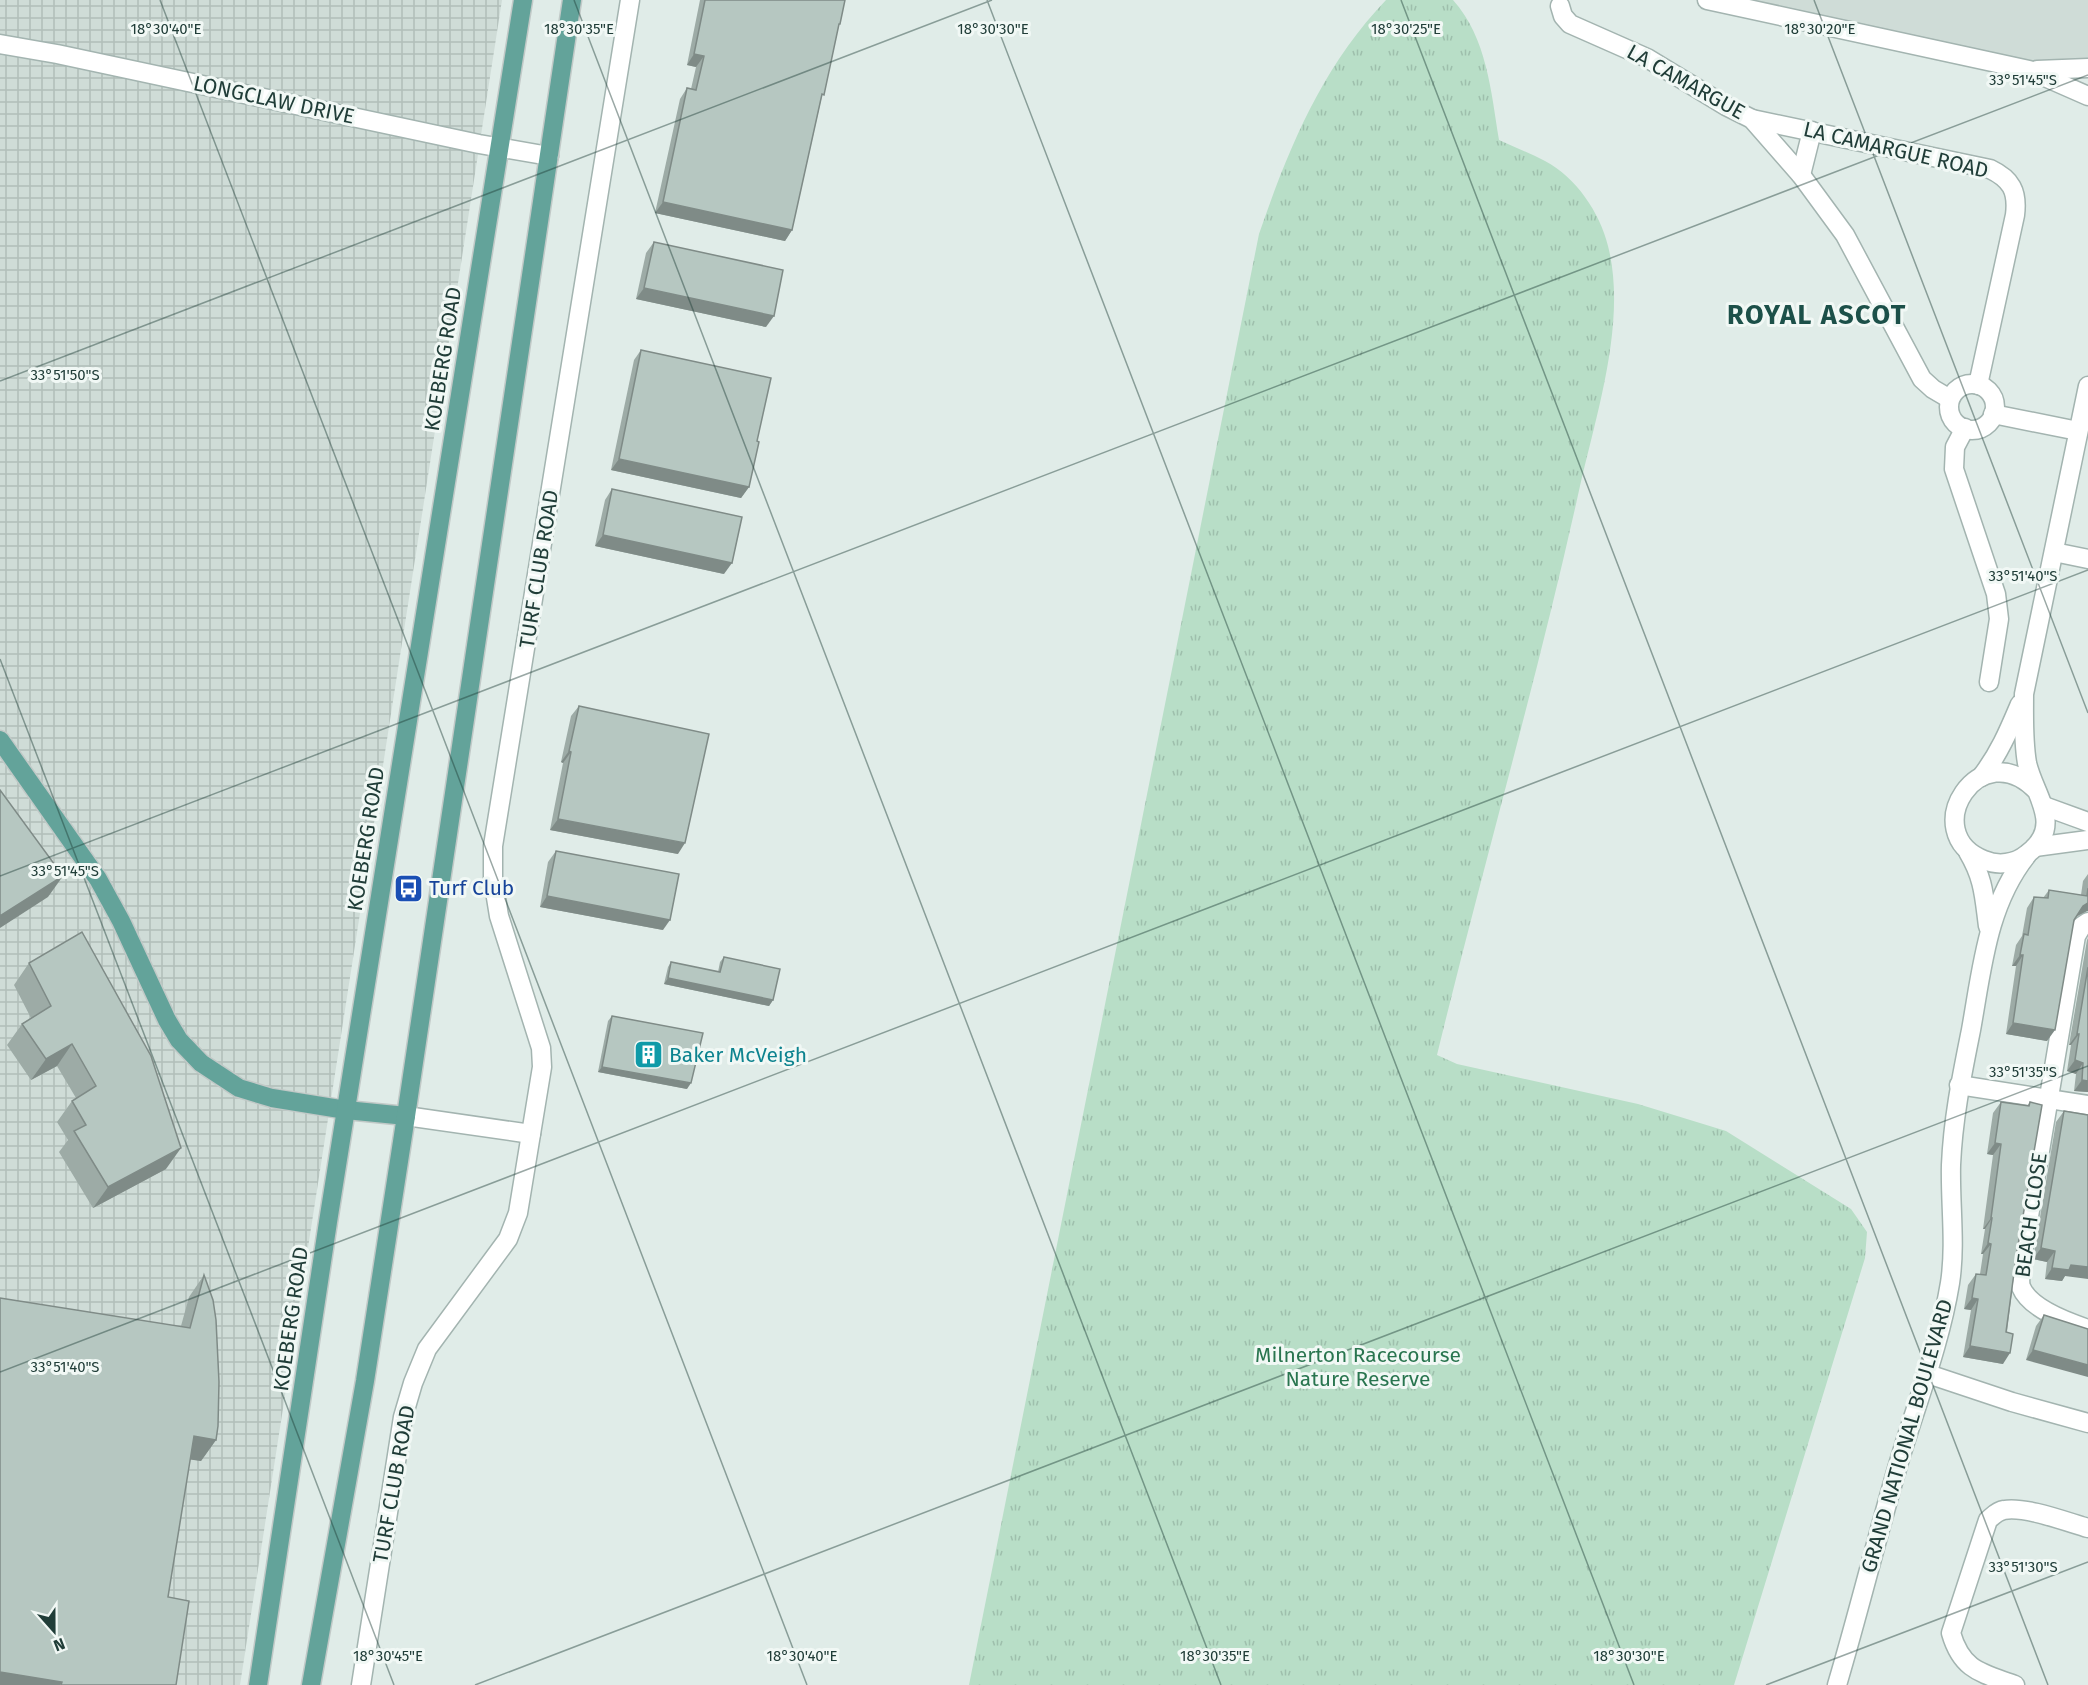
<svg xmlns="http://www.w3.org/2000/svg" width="2088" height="1685" font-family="'Fira Sans',sans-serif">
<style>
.built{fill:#cfdcd7}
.industrial{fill:url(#industrial-grid)}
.park{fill:url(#park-tufts)}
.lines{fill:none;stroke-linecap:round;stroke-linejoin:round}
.minor-casing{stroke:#a3b4b0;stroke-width:21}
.major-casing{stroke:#c1c9c7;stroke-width:21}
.minor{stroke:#fff;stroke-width:18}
.major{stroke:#63a39a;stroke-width:18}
.wall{fill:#9daba6}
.shaded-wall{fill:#7f8b87}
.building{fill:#b6c7c1;stroke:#7f8b87;stroke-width:1.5}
.ticks{fill:none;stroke:#203d38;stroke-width:1.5;stroke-opacity:0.45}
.labels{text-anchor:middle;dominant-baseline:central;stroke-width:6;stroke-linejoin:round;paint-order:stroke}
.street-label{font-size:21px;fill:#203d38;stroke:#f1f8f5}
.transit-label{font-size:21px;fill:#164399;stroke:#f1f8f5;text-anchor:start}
.culture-label{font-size:21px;fill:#0d838f;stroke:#f1f8f5;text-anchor:start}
.park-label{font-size:21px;fill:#29754f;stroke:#f1f8f5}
.district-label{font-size:27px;font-weight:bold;letter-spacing:1.5px;fill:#1c5049;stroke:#f1f8f5}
.ticks-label{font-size:15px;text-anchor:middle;fill:#203d38;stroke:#f1f8f5;stroke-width:6;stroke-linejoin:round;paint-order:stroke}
</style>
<defs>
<pattern id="industrial-grid" width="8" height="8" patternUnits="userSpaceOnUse" patternTransform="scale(1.5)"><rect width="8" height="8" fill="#cfdcd7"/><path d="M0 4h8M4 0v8" fill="none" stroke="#b1beb9"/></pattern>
<pattern id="park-tufts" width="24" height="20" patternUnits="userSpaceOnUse" patternTransform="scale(1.5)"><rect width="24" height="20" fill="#b8dec7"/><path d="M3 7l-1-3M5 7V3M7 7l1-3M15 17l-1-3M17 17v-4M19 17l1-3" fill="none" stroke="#9ebfac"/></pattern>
</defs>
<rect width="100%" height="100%" fill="#e0ece8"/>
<path class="built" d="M1707 0H2088V68L2071 69Z"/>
<path class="industrial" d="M0 0H502L240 1685H0Z"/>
<path class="park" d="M1386 0H1453C1487 38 1491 91 1499 140 1514 147 1530 153 1545 161 1576 177 1600 213 1608 246 1627 320 1597 412 1580 486 1538 677 1483 865 1437 1055L1457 1064 1638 1104 1726 1131 1851 1209 1867 1232 1865 1258 1734 1685H969L1259 234C1289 147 1322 67 1386 0Z"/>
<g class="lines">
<defs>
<g id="minor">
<path d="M1707 0 2029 70 2088 96"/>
<path d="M1560 6 1563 16 1570 24 1647 58 1726 106 1752 119 1801 175 1845 235 1922 379 1933 389 1950 399"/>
<path d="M0 44 57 54 479 144 549 156"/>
<path d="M2037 70 2088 68"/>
<path d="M1752 119 1990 169C2011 179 2018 191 2015 215L1978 385"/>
<path d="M1801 175 1812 131"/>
<circle cx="1972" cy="407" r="23"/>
<path d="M1993 414 2078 431"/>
<path d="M1965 428 1955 447 1954 469 1996 594 1999 619 1989 682"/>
<path d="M2054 552 2088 559"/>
<path d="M1981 777C1999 754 2009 730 2020 704"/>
<path d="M2037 791C1980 731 1916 833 1984 860 1998 866 2015 864 2027 854 2065 826 2034 795 2027 763 2023 740 2024 717 2024 694L2088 386"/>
<path d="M2044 806 2088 822"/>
<path d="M2035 847 2088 840"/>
<path d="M1968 852C1984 879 1984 896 1988 926"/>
<path d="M2088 922 2082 926 2076 936 2021 1264C2021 1271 2019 1281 2021 1287 2030 1309 2067 1322 2088 1329"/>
<path d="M1959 1085 2088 1105"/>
<path d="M406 1116 531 1134"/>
<path d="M1928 1374 2012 1402 2088 1423"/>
<path d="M361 1685 403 1417 413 1383 427 1349 508 1239 518 1213 542 1067 541 1048 499 916 493 879V846L630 0"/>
<path d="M1837 1685C1859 1611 1877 1536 1899 1462 1917 1402 1940 1344 1950 1283 1956 1244 1950 1204 1951 1165 1953 1118 1962 1075 1971 1030 1982 969 1987 905 2027 855"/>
<path d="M2015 1685C1982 1673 1962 1671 1951 1633L1988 1520C1993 1516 1997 1511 2004 1510 2025 1506 2067 1522 2088 1528"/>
</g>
<g id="major">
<path d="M0 740 98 879 121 921 167 1020 179 1040 201 1063 239 1088 272 1098 346 1110 406 1116"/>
<path d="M258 1685 328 1222 523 0"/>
<path d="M311 1685 365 1381 406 1116 572 0"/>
</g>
</defs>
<use href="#minor" class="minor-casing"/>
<use href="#major" class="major-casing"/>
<use href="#minor" class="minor"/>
<use href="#major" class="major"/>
</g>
<g class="wall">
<path d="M700 0H845L821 100 792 230 785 241 655 213 680 99 687 88 691 89 696 67 687 65Z"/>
<path d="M654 242 766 327 636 299 646 253Z"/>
<path d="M641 350 757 441 749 487 741 498 611 470 634 360Z"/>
<path d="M612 489 724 574 595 546 605 500Z"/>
<path d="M579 706 678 854 550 830 563 763 561 762 571 716Z"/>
<path d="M556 851 663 930 540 907 548 862Z"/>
<path d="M2088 874V911H2087L2076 917 2074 920 2047 1041 2006 1034 2016 966H2012L2016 945 2022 936 2027 908 2034 897 2043 898 2049 890 2081 895 2083 881Z"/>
<path d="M2088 938V1092L2074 1091 2076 1074 2067 1071 2071 1045H2069L2087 940Z"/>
<path d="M724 957 773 1000 769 1006 664 984 668 967 671 962 718 972 720 962Z"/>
<path d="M29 963 166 1169 93 1208 59 1152 68 1140 57 1122 72 1101 76 1098 57 1066 31 1080 7 1045 22 1024 31 1018 14 985Z"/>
<path d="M612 1016 687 1089 598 1072 608 1021Z"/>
<path d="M2001 1102 2027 1106 2030 1102 2017 1251 2003 1364 1963 1357 1971 1310 1964 1309 1968 1285 1976 1274H1980L1983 1254H1981L1985 1229H1983L1993 1155 1987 1154 1993 1113Z"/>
<path d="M2064 1111 2065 1276 2062 1281 2045 1279 2047 1262 2033 1259 2056 1122Z"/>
<path d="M204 1275 216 1440 201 1461 190 1459 168 1597 176 1685H0L181 1326 189 1297Z"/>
<path d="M2044 1315 2088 1329 2026 1360 2036 1326Z"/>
</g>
<g class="shaded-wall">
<path d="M694 54 704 56 696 67 687 65Z"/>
<path d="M663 202 792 230 785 241 655 213Z"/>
<path d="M644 288 774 316 766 327 636 299Z"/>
<path d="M619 459 749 487 741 498 611 470Z"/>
<path d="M603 535 732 563 724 574 595 546Z"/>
<path d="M569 751 571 752 563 763 561 762Z"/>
<path d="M558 819 685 843 678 854 550 830Z"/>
<path d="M63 876 48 897 0 928V916Z"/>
<path d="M547 896 670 920 663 930 540 907Z"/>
<path d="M2088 903V911H2087L2075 917 2083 906Z"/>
<path d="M2020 955H2023L2016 966H2012Z"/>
<path d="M668 978 773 1000 769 1006 664 984Z"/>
<path d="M2013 1023 2055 1030 2047 1041 2006 1034Z"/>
<path d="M2077 1034H2079L2071 1045H2069Z"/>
<path d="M72 1044 57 1066 31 1080 46 1059Z"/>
<path d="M2075 1060 2083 1063 2076 1074 2067 1071Z"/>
<path d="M602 1067 691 1083 687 1089 598 1072Z"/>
<path d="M2082 1080 2088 1081V1092L2074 1091Z"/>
<path d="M1995 1143 2001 1144 1993 1155 1987 1154Z"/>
<path d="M181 1148 166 1169 93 1208 108 1187Z"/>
<path d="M1991 1218H1992L1985 1229H1983Z"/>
<path d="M1988 1243 1991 1244 1983 1254H1981Z"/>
<path d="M2041 1248 2055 1251 2047 1262 2033 1259Z"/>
<path d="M2071 1265 2088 1267V1279L2065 1276 2062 1281 2045 1279 2052 1268Z"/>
<path d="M1972 1298 1978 1299 1971 1310 1964 1309Z"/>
<path d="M1970 1346 2010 1353 2003 1364 1963 1357Z"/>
<path d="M2033 1350 2088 1365V1377L2026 1360Z"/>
<path d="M194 1436 216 1440 201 1461 179 1458Z"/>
<path d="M0 1672 62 1682 60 1685H0Z"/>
</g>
<g class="building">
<path d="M705 0H845L840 24H839L824 95 822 94 792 230 663 202 687 88 696 90 704 56 694 54Z"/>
<path d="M654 242 783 270 774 316 644 288Z"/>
<path d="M641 350 771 378 757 441 759 442 749 487 619 459Z"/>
<path d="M612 489 742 517 732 563 603 535Z"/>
<path d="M579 706 709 734 685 843 558 819 571 752 569 751Z"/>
<path d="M0 790 63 876 0 916Z"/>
<path d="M556 851 679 874 670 920 547 896Z"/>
<path d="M2088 888V903L2083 906 2074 920 2055 1030 2013 1023 2023 955H2020L2024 934 2028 935 2034 897 2048 898 2049 890 2087 896Z"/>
<path d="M82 932 151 1056 181 1148 108 1187 74 1131 86 1125 72 1101 96 1086 72 1044 46 1059 22 1024 51 1006 29 963Z"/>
<path d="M724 957 780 969 773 1000 668 978 671 962 720 972Z"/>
<path d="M2088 967V1081L2082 1080 2083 1063 2075 1060 2079 1034H2077Z"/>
<path d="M612 1016 703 1033 691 1083 602 1067Z"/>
<path d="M2001 1102 2029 1106 2030 1102 2042 1105 2017 1251 2006 1332 2013 1334 2010 1353 1970 1346 1978 1299 1972 1298 1976 1274 1986 1275 1991 1244 1988 1243 1992 1218H1991L2001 1144 1995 1143Z"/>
<path d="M2064 1111 2088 1115V1267L2071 1265 2069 1270 2052 1268 2055 1251 2041 1248Z"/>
<path d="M204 1275 213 1300 216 1320 219 1382 218 1426 216 1440 194 1436 168 1597 189 1601 176 1685H61L62 1682 0 1672V1298L190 1328Z"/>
<path d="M2044 1315 2088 1329V1365L2033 1350Z"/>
</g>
<path class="ticks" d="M160 0 807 1685M574 0 1221 1685M987 0 1634 1685M1401 0 2048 1685M1814 0 2088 713M0 381 992 0M0 659 394 1685M0 876 2088 75M0 1372 2088 570M475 1685 2088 1066M1766 1685 2088 1562"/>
<defs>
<symbol id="bus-square" viewBox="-11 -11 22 22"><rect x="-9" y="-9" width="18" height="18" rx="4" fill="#1a4fb4" stroke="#f1f8f5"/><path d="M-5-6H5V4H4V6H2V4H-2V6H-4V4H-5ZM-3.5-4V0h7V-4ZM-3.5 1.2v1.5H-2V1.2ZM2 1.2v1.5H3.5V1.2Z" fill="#fff"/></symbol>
<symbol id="building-square" viewBox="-11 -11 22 22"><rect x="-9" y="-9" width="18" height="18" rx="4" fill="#0f9aa8" stroke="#f1f8f5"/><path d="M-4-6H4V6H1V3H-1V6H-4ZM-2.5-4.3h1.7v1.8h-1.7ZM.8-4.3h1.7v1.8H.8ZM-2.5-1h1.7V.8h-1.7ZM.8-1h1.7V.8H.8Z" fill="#fff"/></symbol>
</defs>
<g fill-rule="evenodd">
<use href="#bus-square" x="392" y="872" width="33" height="33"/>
<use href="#building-square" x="632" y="1038" width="33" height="33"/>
</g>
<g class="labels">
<g class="street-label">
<text transform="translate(1686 82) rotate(29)">LA CAMARGUE</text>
<text transform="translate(274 100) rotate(12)">LONGCLAW DRIVE</text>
<text transform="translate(1896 150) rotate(13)">LA CAMARGUE ROAD</text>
<text transform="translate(443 359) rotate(-81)">KOEBERG ROAD</text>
<text transform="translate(539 569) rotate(-81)">TURF CLUB ROAD</text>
<text transform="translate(366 839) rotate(-81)">KOEBERG ROAD</text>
<text transform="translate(2031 1215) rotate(-82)">BEACH CLOSE</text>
<text transform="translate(291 1319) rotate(-82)">KOEBERG ROAD</text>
<text transform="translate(1907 1436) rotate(-74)">GRAND NATIONAL BOULEVARD</text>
<text transform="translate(394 1484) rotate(-80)">TURF CLUB ROAD</text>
</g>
<g class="transit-label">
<text x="429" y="888">Turf Club</text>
</g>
<g class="culture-label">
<text x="669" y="1055">Baker McVeigh</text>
</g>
<g class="park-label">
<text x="1358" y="1355">Milnerton Racecourse<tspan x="1358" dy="24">Nature Reserve</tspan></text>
</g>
<g class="district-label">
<text x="1817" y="315">ROYAL ASCOT</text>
</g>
</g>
<g class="ticks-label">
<text x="166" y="34">18°30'40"E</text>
<text x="579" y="34">18°30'35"E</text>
<text x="993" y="34">18°30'30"E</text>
<text x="1406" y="34">18°30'25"E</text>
<text x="1820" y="34">18°30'20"E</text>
<text x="2023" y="85">33°51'45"S</text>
<text x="65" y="380">33°51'50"S</text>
<text x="2023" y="581">33°51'40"S</text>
<text x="65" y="876">33°51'45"S</text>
<text x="2023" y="1077">33°51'35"S</text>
<text x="65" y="1372">33°51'40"S</text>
<text x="2023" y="1572">33°51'30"S</text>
<text x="388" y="1661">18°30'45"E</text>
<text x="802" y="1661">18°30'40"E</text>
<text x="1215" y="1661">18°30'35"E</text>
<text x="1629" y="1661">18°30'30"E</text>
</g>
<g transform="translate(54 1631) rotate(159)" stroke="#f1f8f5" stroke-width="4.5" paint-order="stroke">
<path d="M0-4.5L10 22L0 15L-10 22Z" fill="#203d38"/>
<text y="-9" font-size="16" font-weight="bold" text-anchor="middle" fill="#203d38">N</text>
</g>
</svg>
